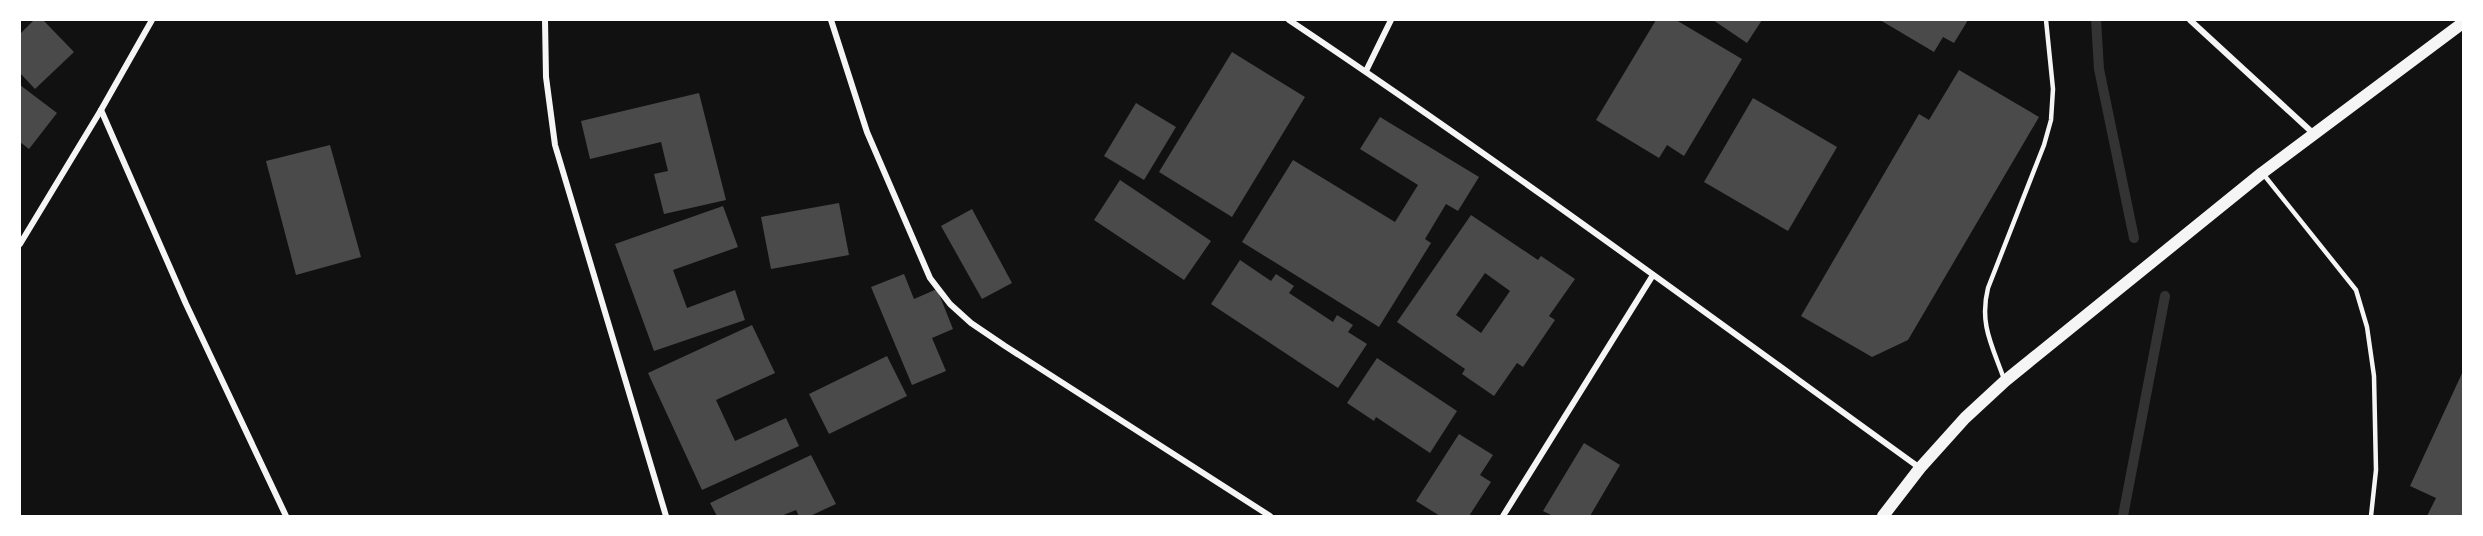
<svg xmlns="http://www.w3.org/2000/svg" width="2483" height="536" font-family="'Archivo Narrow',sans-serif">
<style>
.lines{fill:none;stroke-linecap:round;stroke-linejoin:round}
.stream{stroke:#333;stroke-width:10}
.building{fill:#4a4a4a;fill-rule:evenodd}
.service{stroke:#f5f5f5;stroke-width:4.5}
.minor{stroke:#f5f5f5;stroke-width:6}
.secondary{stroke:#f5f5f5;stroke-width:12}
</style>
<rect width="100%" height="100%" fill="#111"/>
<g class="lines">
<g class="stream">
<path d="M2096 20 2099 69 2134 238"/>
<path d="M2123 516 2165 296"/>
</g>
</g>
<g class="building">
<path d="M34 20H43L74 52 35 89 20 73V34Z"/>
<path d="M1656 20H1676L1742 59 1684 156 1667 145 1659 158 1596 120Z"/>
<path d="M1713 20H1762L1747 43Z"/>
<path d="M1880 20H1968L1954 43 1943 37 1934 52Z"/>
<path d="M1232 52 1305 97 1232 217 1159 172Z"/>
<path d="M1959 70 2039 117 1908 340 1872 357 1801 316 1919 114 1929 120Z"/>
<path d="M20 85 57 113 29 149 20 142Z"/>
<path d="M699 93 726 200 664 214 654 174 668 171 661 142 590 159 581 121Z"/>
<path d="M1753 98 1837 147 1788 231 1704 182Z"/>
<path d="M1136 103 1176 127 1144 180 1104 156Z"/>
<path d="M1380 117 1479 177 1458 211 1446 204 1425 239 1431 243 1379 327 1242 242 1293 160 1395 222 1418 185 1360 149Z"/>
<path d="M330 145 361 257 296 275 266 161Z"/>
<path d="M1120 180 1211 241 1184 280 1094 220Z"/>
<path d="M839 203 849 255 771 269 761 217Z"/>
<path d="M723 206 738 247 673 270 687 308 735 290 745 320 654 351 615 244Z"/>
<path d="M972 209 1012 283 982 299 941 226Z"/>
<path d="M1471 215 1538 260 1541 256 1575 279 1549 316 1555 320 1523 367 1517 363 1494 396 1462 374 1465 369 1397 322ZM1485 273 1510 291 1481 333 1456 315Z"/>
<path d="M1240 260 1271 281 1276 274 1294 286 1289 293 1333 322 1337 315 1353 325 1348 332 1367 344 1338 388 1211 304Z"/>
<path d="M904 274 914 299 937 289 953 329 932 338 946 371 912 385 871 287Z"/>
<path d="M752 325 775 373 716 400 735 441 786 418 799 446 702 490 648 373Z"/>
<path d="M887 356 907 396 829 434 809 394Z"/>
<path d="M1377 358 1457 411 1430 453 1376 417 1374 421 1347 403Z"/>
<path d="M2464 369V516H2427L2436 498 2410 486Z"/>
<path d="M1459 434 1493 455 1480 475 1491 482 1469 516H1440L1416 501Z"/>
<path d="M1584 443 1620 465 1590 516H1553L1543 511Z"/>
<path d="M811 455 836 504 810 516H799L796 510 781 516H717L710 503Z"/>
</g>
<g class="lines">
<g class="service">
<path d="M2264 175 2356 290 2367 327 2374 376 2376 470 2371 516"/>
<path d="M2004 379C1992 345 1979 324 1988 288L2044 145 2051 120 2053 89 2046 20"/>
</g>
<g class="minor">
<path d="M545 20 546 77 555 145 666 516"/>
<path d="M831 20 867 132 930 278 950 304 971 323 1005 346 1270 516"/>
<path d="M1289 20C1503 163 1711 317 1920 468"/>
<path d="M2190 20 2314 134"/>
<path d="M1366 71 1391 20"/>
<path d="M101 110 186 304 286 516"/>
<path d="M20 244 101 110 152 20"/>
<path d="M1503 516 1653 275"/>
</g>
<path class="secondary" d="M1883 516 1920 468 1965 418 2005 381 2262 173 2464 22"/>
</g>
<rect width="2483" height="536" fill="none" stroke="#ffffff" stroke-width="42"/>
</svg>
